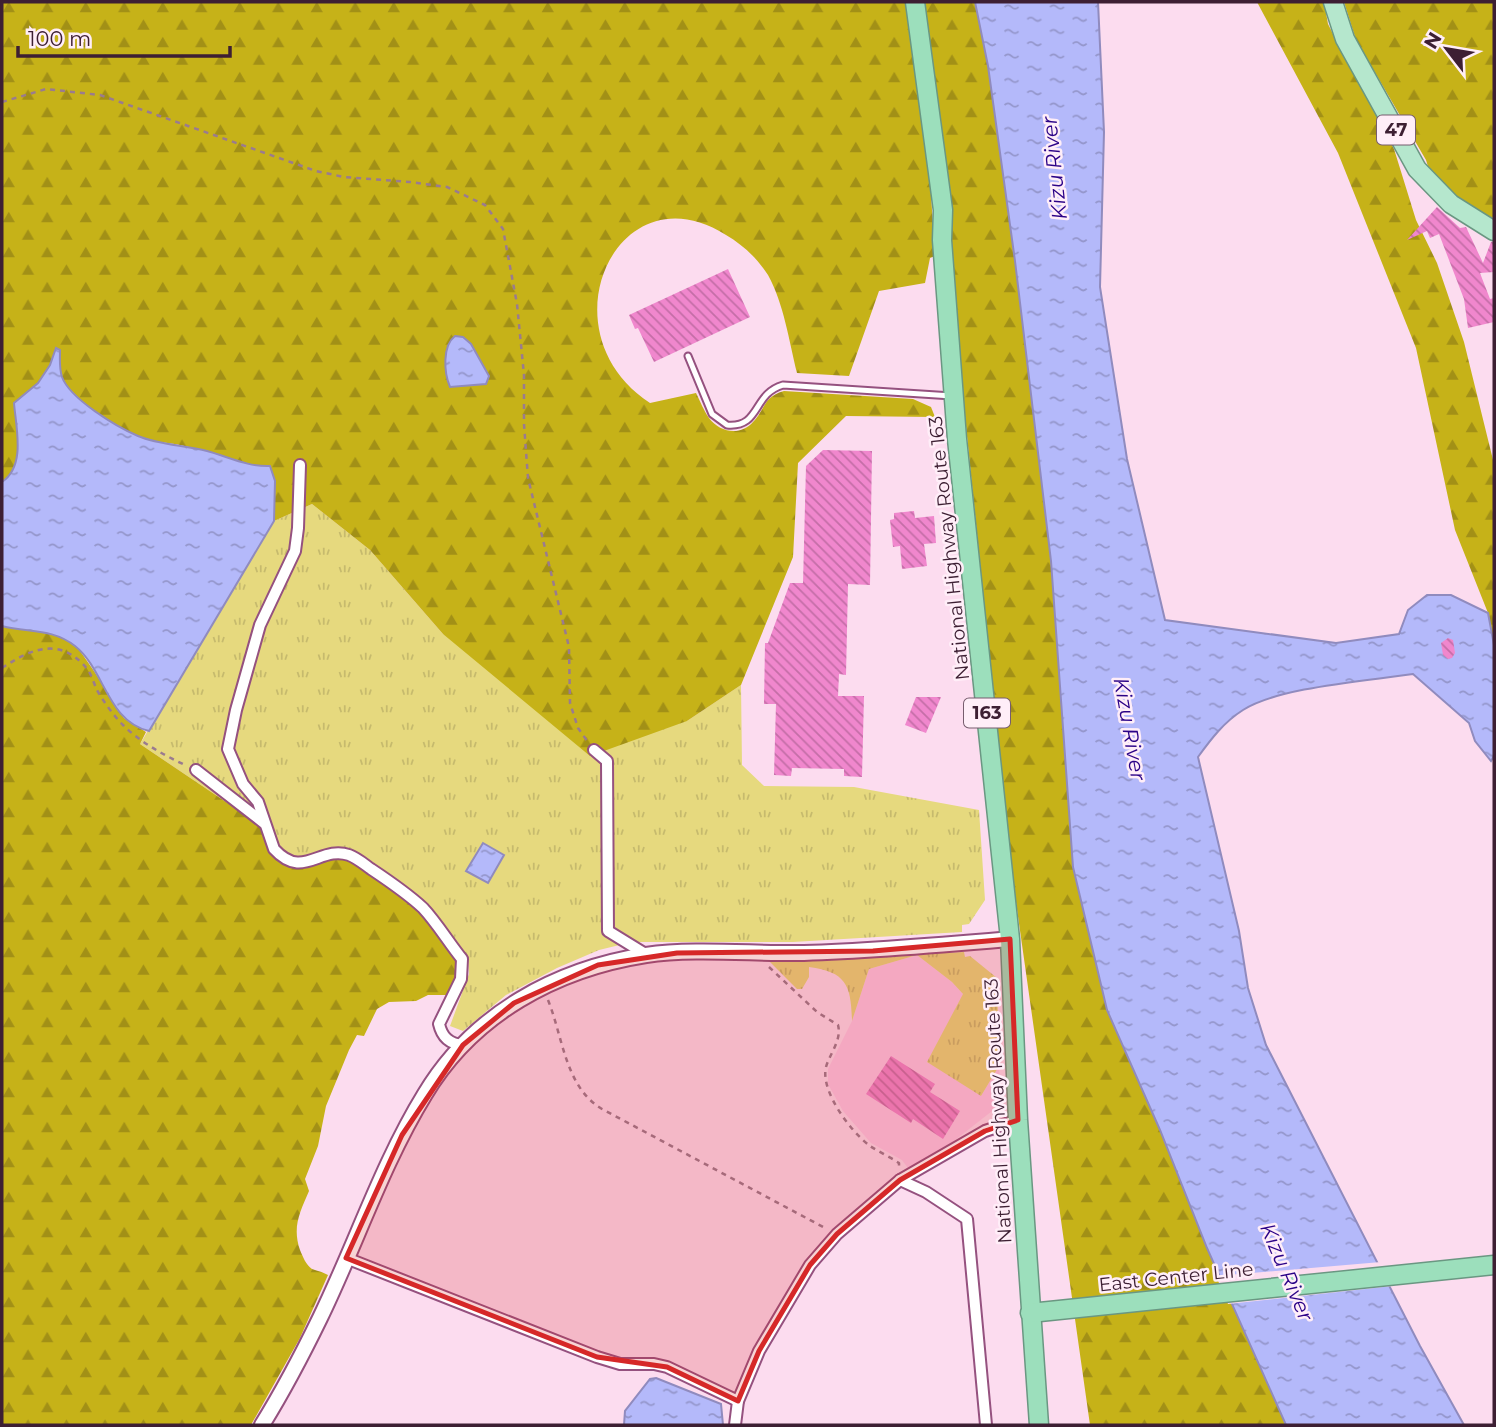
<svg xmlns="http://www.w3.org/2000/svg" width="1496" height="1427" font-family="Montserrat,sans-serif">
<style>
.built{fill:#fcc8e8}
.grass{fill:url(#grass-tufts)}
.forest{fill:url(#forest-firs)}
.water{fill:url(#water-ripples);stroke:#908bbe;stroke-width:2}
.pier{fill:#fcdcef}
.building{fill:url(#building-back-hatch)}
.lines{fill:none;stroke-linecap:round;stroke-linejoin:round}
.service-casing{stroke:#95517f;stroke-width:9}
.minor-casing{stroke:#95517f;stroke-width:14}
.tertiary-casing{stroke:#95517f;stroke-width:18}
.primary-casing{stroke:#6a9782;stroke-width:21}
.trunk-casing{stroke:#6a9782;stroke-width:21}
.path{stroke:#9a7b8f;stroke-width:2.5;stroke-dasharray:5 5;stroke-linecap:butt}
.service{stroke:#fff;stroke-width:5}
.minor{stroke:#fff;stroke-width:10}
.tertiary{stroke:#fff;stroke-width:14}
.primary{stroke:#b5e7cd;stroke-width:18}
.trunk{stroke:#9cdfbc;stroke-width:18}
.marked{fill:#d62828;fill-opacity:0.2;stroke:#d62828;stroke-width:5;stroke-linejoin:round}
.labels{text-anchor:middle;dominant-baseline:central;stroke-width:5;stroke-linejoin:round;paint-order:stroke}
.shield{fill:#ffeef8;stroke:#775d6e;stroke-width:2}
.shield-label{font-size:18px;font-weight:bold;fill:#3d1f33}
.street-label{font-size:19px;fill:#3d1f33;stroke:#ffeef8}
.water-label{font-size:21px;font-style:italic;fill:#2b0287;stroke:#ffeef8}
</style>
<defs>
<pattern id="grass-tufts" width="24" height="20" patternUnits="userSpaceOnUse" patternTransform="scale(1.75)"><rect width="24" height="20" fill="#e6d97e"/><path d="M3 7l-1-3M5 7V3M7 7l1-3M15 17l-1-3M17 17v-4M19 17l1-3" fill="none" stroke="#c6ba6d"/></pattern>
<pattern id="forest-firs" width="22" height="20" patternUnits="userSpaceOnUse" patternTransform="scale(1.75)"><rect width="22" height="20" fill="#c6b218"/><path d="M5 1l3.5 6h-7zM16 11l3.5 6h-7z" fill="#a29016"/></pattern>
<pattern id="water-ripples" width="26" height="14" patternUnits="userSpaceOnUse" patternTransform="scale(1.75)"><rect width="26" height="14" fill="#b4b9fa"/><path d="M2 4q2-2 4 0t4 0M15 11q2-2 4 0t4 0" fill="none" stroke="#9496cb"/></pattern>
<pattern id="building-back-hatch" width="6" height="6" patternUnits="userSpaceOnUse" patternTransform="scale(1.75)"><rect width="6" height="6" fill="#f087cd"/><path d="M-1 5l2 2M0 0l6 6M5-1l2 2" fill="none" stroke="#c46ea7"/></pattern>
</defs>
<rect width="100%" height="100%" fill="#fcdcef"/>
<path class="built" d="M917 955 952 982 963 994 981 1096 999 1066 1001 1104 941 1151 920 1164 908 1168 902 1160 871 1143 843 1111 828 1084V1069L852 1021 869 969Z"/>
<g class="grass">
<path d="M312 504 370 550 443 634 687 721 741 685 742 765 764 786 854 787 979 810 985 900 969 924 962 925V932L793 942H632L599 950 557 968 506 995 463 1031 450 1026 469 974 468 959H459L338 858 297 868 280 863 271 855 263 827 140 744 274 521Z"/>
<path d="M964 952 965 957 970 956 997 978 999 1066 981 1096 927 1062 963 994 952 982 917 955 869 969 852 1021C851 986 847 972 809 967V977L802 989H797L769 961Z"/>
</g>
<g class="forest">
<path d="M2 2H906L929 164 935 256 930 258 925 283 879 291 849 376 797 373C789 341 784 304 768 275 757 258 743 245 726 235 618 166 541 331 650 403L696 393C700 401 704 411 709 418 720 433 741 436 753 422 766 408 763 397 784 391L913 399 931 407 935 417 846 416 798 463 793 557 741 685 687 721 590 756 443 634 370 550 312 504 274 521 275 481C246 461 214 452 180 445 166 442 150 442 138 436 116 426 71 399 62 377 59 368 60 359 60 350L56 348 50 365 38 383 14 403C16 428 26 466 2 482Z"/>
<path d="M922 2H975L988 66 1015 261 1051 561 1073 867 1107 1010 1160 1130 1207 1248 1286 1425H1090L1011 867 962 387 945 152Z"/>
<path d="M1257 2H1324L1328 24 1336 40 1394 149 1416 220 1437 263 1464 342 1494 464V645L1488 613 1455 530 1416 348 1338 153Z"/>
<path d="M1344 2H1494V213L1491 223C1470 210 1432 186 1426 160L1356 40Z"/>
<path d="M2 626 56 634 71 643 78 648 94 671 124 718 146 732 140 744 263 827 271 854 280 863 297 868 338 858 354 861 420 910 459 959 457 977 449 995H428L416 1001 389 1002 377 1009 364 1036 357 1035 349 1050 326 1106 318 1146 305 1179 309 1191C300 1212 292 1227 300 1250 303 1257 306 1265 312 1269 317 1271 323 1272 328 1275L300 1338 251 1425H2Z"/>
</g>
<g class="water">
<path d="M975 2H1098L1104 132 1100 287 1127 459 1165 620 1336 643 1399 634 1408 610 1427 595H1451L1488 613 1494 645V756L1491 761 1475 741 1469 723 1413 674C1367 681 1279 687 1243 710 1224 722 1211 739 1198 757L1239 931 1248 988 1266 1045 1420 1346 1464 1425H1286L1207 1248 1160 1130 1107 1010 1073 867 1051 561 1015 261 988 66Z"/>
<path d="M455 336 463 337 471 344 489 376 486 384 450 387C444 373 442 346 455 336Z"/>
<path d="M56 348 60 350C60 359 59 368 62 377 70 399 117 427 138 436 159 445 185 445 207 451 229 457 248 467 270 466L275 481 274 521 149 731C107 721 105 670 75 646 52 628 28 633 2 626V482C26 466 16 428 14 403L38 383 50 365Z"/>
<path d="M483 843 504 855 488 883 466 871Z"/>
<path d="M656 1378 721 1404 723 1425H624L625 1411 650 1379Z"/>
</g>
<path class="pier" d="M1381 1262 1393 1286 1228 1304 1216 1276Z"/>
<g class="building">
<path d="M1437 207 1460 228 1466 227 1483 263 1491 242H1494V272L1480 273 1490 299 1494 298V322L1468 328 1464 299 1439 234 1430 238 1427 231 1407 240Z"/>
<path d="M728 269 750 317 654 362 638 328 635 329 629 315Z"/>
<path d="M823 450 872 451 870 585 848 584 846 675 839 674 838 696H864L862 777 844 776V769L792 768 791 776 774 775 776 704H764L765 643H768L790 583H803L806 466Z"/>
<path d="M914 511 915 518 934 516 936 543 924 544 927 566 902 569 900 546 893 547 890 520 894 519V513Z"/>
<path d="M1448 638 1453 640 1455 653 1452 658 1448 659 1443 655 1441 643Z"/>
<path d="M916 697H941L926 733 905 725Z"/>
<path d="M891 1056 935 1084 930 1092 960 1111 943 1139 913 1119 911 1123 866 1094Z"/>
</g>
<g class="lines">
<defs>
<path id="service" d="M688 356 712 414 727 425C761 428 752 394 783 385L952 396"/>
<g id="minor">
<path d="M300 465 298 528 295 551 260 625 236 710 228 749 243 784 258 802 274 849C303 881 320 845 349 855 357 858 364 864 371 869 389 881 408 894 423 908 437 923 449 943 462 959L461 979 439 1024C442 1037 449 1044 463 1045"/>
<path d="M594 750 607 761 608 931 647 955"/>
<path d="M196 770 264 823"/>
<path d="M900 1180 926 1192 967 1219 986 1425"/>
<path d="M346 1258 597 1357 620 1364H654L667 1367 738 1401"/>
<path d="M735 1425 738 1401 759 1351 810 1265 837 1234 900 1180 985 1131 1018 1120"/>
</g>
<path id="tertiary" d="M262 1425C283 1391 302 1355 320 1318 356 1244 382 1164 425 1094 473 1014 556 969 646 955 694 948 754 954 804 953 873 951 941 945 1010 939"/>
<path id="primary" d="M1333 2 1345 39 1417 169 1451 204 1494 231"/>
<g id="trunk">
<path d="M915 2 943 210 942 240 957 439 1010 939 1018 1120 1039 1425"/>
<path d="M1030 1313 1494 1265"/>
</g>
</defs>
<use href="#service" class="service-casing"/>
<use href="#minor" class="minor-casing"/>
<use href="#tertiary" class="tertiary-casing"/>
<use href="#primary" class="primary-casing"/>
<use href="#trunk" class="trunk-casing"/>
<g class="path">
<path d="M2 102 46 89 100 95 316 171 344 177 410 182 447 187 485 205 503 229 517 304 524 375V424L528 478 569 647 570 703 578 728 588 742"/>
<path d="M2 668C32 648 61 636 88 670 92 676 94 684 97 690 103 701 114 716 123 725 141 743 164 755 187 766"/>
<path d="M769 967 817 1012 838 1025C842 1040 830 1053 826 1067 820 1091 851 1132 870 1146 879 1152 890 1157 899 1163V1167"/>
<path d="M548 1000C563 1037 565 1087 602 1109L825 1228"/>
</g>
<use href="#service" class="service"/>
<use href="#minor" class="minor"/>
<use href="#tertiary" class="tertiary"/>
<use href="#primary" class="primary"/>
<use href="#trunk" class="trunk"/>
</g>
<path class="marked" d="M1010 939 1018 1120 985 1131 900 1180 837 1234 810 1265 759 1351 738 1401 667 1367 597 1357 346 1258 402 1135 463 1045 514 1003 598 965 677 953 873 951Z"/>
<g class="labels">
<g class="shield">
<rect x="1377" y="115.5" width="38" height="29" rx="5"/>
<rect x="964" y="698.5" width="46" height="29" rx="5"/>
</g>
<g class="shield-label">
<text x="1396" y="130">47</text>
<text x="987" y="713">163</text>
</g>
<g class="street-label">
<text transform="translate(949 548) rotate(-96)">National Highway Route 163</text>
<text transform="translate(998 1111) rotate(-93)">National Highway Route 163</text>
<text transform="translate(1176 1277) rotate(-6)">East Center Line</text>
</g>
<g class="water-label">
<text transform="translate(1054 168) rotate(-96)">Kizu River</text>
<text transform="translate(1130 729) rotate(80)">Kizu River</text>
<text transform="translate(1287 1272) rotate(67)">Kizu River</text>
</g>
</g>
<rect width="1496" height="1427" fill="none" stroke="#3d1f33" stroke-width="7"/>
<g transform="translate(1447 49) rotate(301)" stroke="#ffeef8" stroke-width="5" paint-order="stroke">
<path d="M0-5L12 26L0 18L-12 26Z" fill="#3d1f33"/>
<text y="-10" font-size="19" font-weight="bold" text-anchor="middle" fill="#3d1f33">N</text>
</g>
<path d="M18 46v10h212v-10" fill="none" stroke="#3d1f33" stroke-width="3.5"/>
<text x="28" y="46" font-size="21" fill="#3d1f33" stroke="#ffeef8" stroke-width="5" paint-order="stroke">100 m</text>
</svg>
